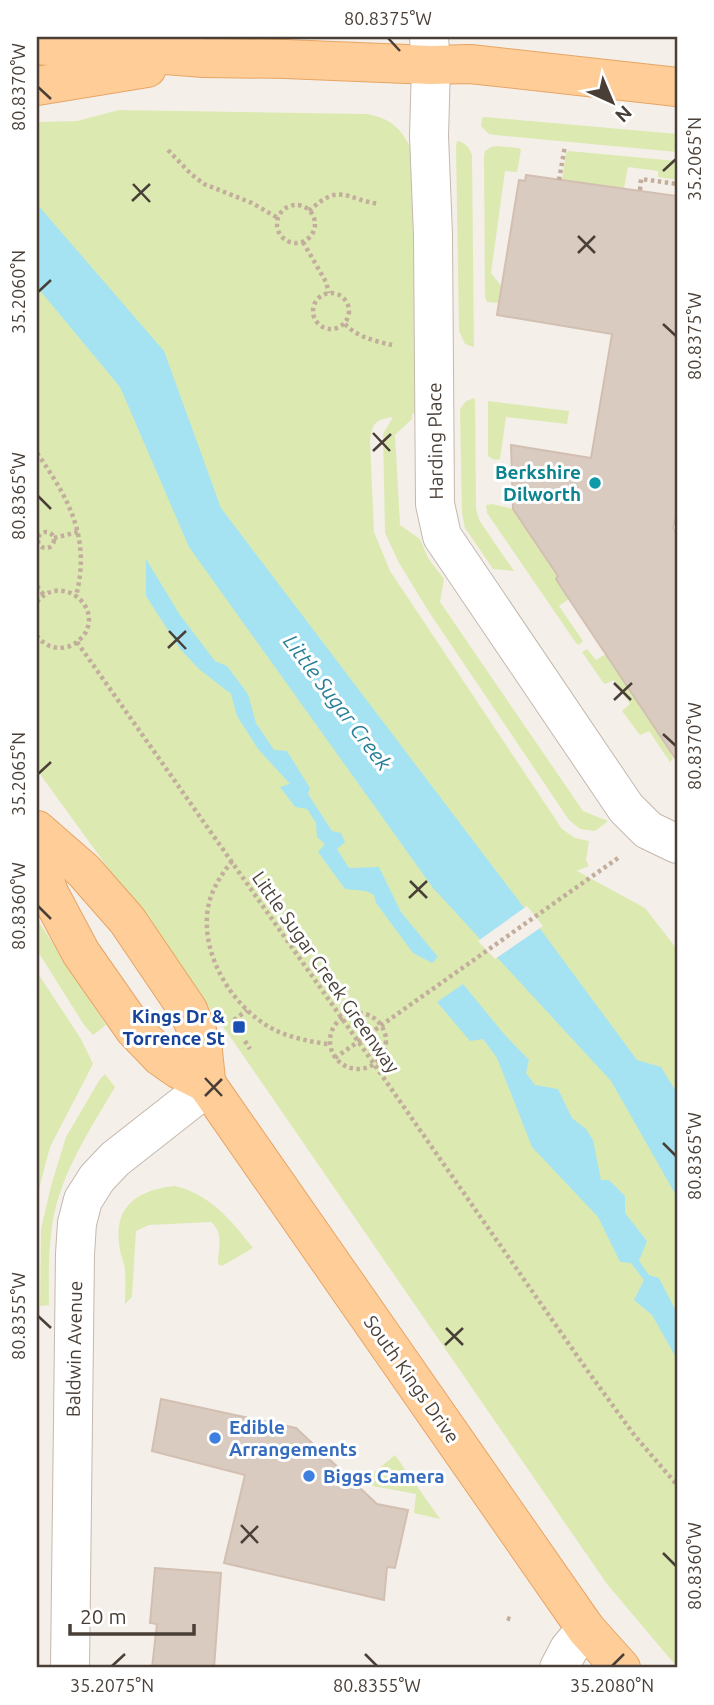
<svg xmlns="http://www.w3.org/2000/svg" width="714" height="1705" font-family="Ubuntu,sans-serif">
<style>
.green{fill:#dceab2}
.water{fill:#a5e3f2}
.pier{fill:#f5efe9}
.building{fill:#dacbc1;stroke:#d2bfb1;stroke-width:2}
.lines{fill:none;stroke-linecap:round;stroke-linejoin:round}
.minor-casing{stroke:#c4b8af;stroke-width:40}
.major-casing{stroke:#e7a565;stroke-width:40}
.path{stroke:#c3ad9c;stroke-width:4.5;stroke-dasharray:3.5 3.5;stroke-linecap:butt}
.minor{stroke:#fff;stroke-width:38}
.major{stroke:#ffcd98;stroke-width:38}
.ticks{fill:none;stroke:#493f37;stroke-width:2.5}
.culture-dot{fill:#0f9aa8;stroke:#fff;stroke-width:2.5}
.transit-dot{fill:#1a4fb4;stroke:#fff;stroke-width:2.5}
.shop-dot{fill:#3f7fe0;stroke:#fff;stroke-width:2.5}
.labels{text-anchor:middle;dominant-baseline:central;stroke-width:6;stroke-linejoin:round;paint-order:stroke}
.street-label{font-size:19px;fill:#493f37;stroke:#fff}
.culture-label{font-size:19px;font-weight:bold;fill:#0d838f;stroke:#fff;text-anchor:end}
.transit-label{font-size:19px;font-weight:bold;fill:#164399;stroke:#fff;text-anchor:end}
.shop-label{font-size:19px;font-weight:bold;fill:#366cbe;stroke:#fff;text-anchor:start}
.water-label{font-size:21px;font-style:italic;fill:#277f97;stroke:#fff}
.neatline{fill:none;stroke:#493f37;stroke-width:2.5}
.ticks-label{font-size:18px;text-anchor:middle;fill:#493f37}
</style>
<rect width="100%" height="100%" fill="#f5efe9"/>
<g class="green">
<path d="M119 110 367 114C391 119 399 126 411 148L420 412 412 414V419L395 435 400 525 420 539 428 558 444 579 440 602 583 811 608 821 595 831 580 829 569 820 429 612 399 563 385 533 383 434 393 417C374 420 373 423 370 441L374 532 390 571 562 829 575 838 589 841 586 860 589 866 577 871 645 908 677 949V1667L607 1584 227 1032 37 770V122L77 121Z"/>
<path d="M485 117 677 134V152L495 135 489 134 481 126 482 118Z"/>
<path d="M457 141C465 142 469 147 472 155L474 347 465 344 459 331 456 147Z"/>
<path d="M496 146 519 148 521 150 517 172 505 171 491 273 502 287 499 303 487 302 485 297 484 156 485 151 491 147Z"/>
<path d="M569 151 677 161V180L658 177V171L628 167 624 188 562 180 566 153Z"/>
<path d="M475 398 476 508 479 520 514 571 493 569 465 528 462 513 460 409 466 401Z"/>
<path d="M488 401 569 411 567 424 506 417 500 459 495 460 489 457 488 454Z"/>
<path d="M492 504 513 509 558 576 556 579 569 599 559 606 583 641 579 645 576 643 487 513 486 505Z"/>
<path d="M587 649 596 660 606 654 670 751 673 759 670 762 649 731 640 735 622 711 630 704 614 680 605 684 602 681 582 652Z"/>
<path d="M37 919 106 1025 93 1035 84 1025 37 950Z"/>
<path d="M37 972 81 1039 93 1064 50 1147 40 1185 37 1205Z"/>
<path d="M105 1074 115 1087C88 1133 56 1180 51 1235 48 1258 49 1282 49 1305L40 1306 41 1229 51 1186 66 1137 100 1079Z"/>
<path d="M175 1186C210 1194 232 1221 253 1248L222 1266 218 1264V1261C219 1246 223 1232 211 1222L149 1225 136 1231 132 1297 125 1304C125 1294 126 1282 125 1271 125 1264 121 1257 120 1250 112 1207 136 1190 175 1186Z"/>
<path d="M395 1455 440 1519 414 1513 416 1494 373 1486 365 1480Z"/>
</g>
<g class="water">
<path d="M37 204 164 351 221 508 544 934 637 1060 661 1067 677 1093V1197L611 1081 433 888 189 547 120 387 37 287Z"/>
<path d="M146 559 180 615 215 661 227 666 248 694 256 723 274 750 287 751 310 788 308 794 332 831 341 833 345 842 337 849 349 868 379 867 401 912 438 957 432 963 413 953 376 903 374 895 366 891 345 889 318 852 325 844 317 837 316 823 307 809 295 807 280 787 290 784 258 749 237 716 231 694 199 669 180 649 146 596Z"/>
<path d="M463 984 505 1035 529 1060 526 1073 535 1085 558 1089 572 1118 586 1129 593 1140 601 1180H609L625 1196V1213L647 1241 639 1261 649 1275 659 1278 677 1313V1359L652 1315 634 1300 644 1280 631 1263 620 1262 598 1217 532 1147 497 1058 483 1039 470 1041 437 1002Z"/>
</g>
<path class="pier" d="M527 906 543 926 495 959 478 941Z"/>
<g class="building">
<path d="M526 175 677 196V511L673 528 677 534V761L569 599 556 579 558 576 513 509 511 445 591 458 612 334 497 315 519 180 525 181Z"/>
<path d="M161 1399 296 1428 377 1504 408 1510 395 1568 387 1567 384 1600 224 1563 245 1475 152 1451Z"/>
<path d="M155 1568 221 1573 214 1668H152L157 1624 150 1623Z"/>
</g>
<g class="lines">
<defs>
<g id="minor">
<path d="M429 37 431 65 429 136 433 235 435 504 442 536 626 808 648 830 677 844"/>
<path d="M70 1668 75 1254 77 1223 83 1200 97 1178 115 1159 208 1086"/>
<path d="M559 1668 569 1649 586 1629"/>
</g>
<g id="major">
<path d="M37 45 204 58 285 59 431 65 470 64 677 87"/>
<path d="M37 86 147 68"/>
<path d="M37 830 84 871 127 920 188 1010 197 1031 203 1051 206 1080 208 1086"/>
<path d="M37 861 50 895 81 953 134 1029 161 1057 178 1069 204 1082 208 1086 586 1629 621 1668"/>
</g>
</defs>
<use href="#minor" class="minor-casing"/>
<use href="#major" class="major-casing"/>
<g class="path">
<path d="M168 150 191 174 204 184 252 203 278 218"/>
<path d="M559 180 565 146"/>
<path d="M640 190 641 179 677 184"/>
<circle cx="296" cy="224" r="19"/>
<path d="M309 211C340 182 345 199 379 204"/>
<path d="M303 242 326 282 329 293"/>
<circle cx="331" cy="311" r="18"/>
<path d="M345 324C357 337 375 341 392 345"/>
<path d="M37 453C69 499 91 538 76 596"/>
<circle cx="46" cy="540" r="8"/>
<path d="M54 538 78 532"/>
<path d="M37 586 44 595"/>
<path d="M37 602C59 573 104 605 84 635 79 641 73 646 66 647 54 650 44 645 37 636"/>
<path d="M77 642 374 1064 587 1370 635 1436 677 1485"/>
<path d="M232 861C221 875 211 890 208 908 200 955 233 1008 273 1029 284 1035 297 1038 309 1041 316 1042 323 1044 330 1044"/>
<circle cx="358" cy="1041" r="28"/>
<path d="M234 1020 247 1010"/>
<path d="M245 1041 250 1049"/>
<path d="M335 1058 618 858"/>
<path d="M507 1618 512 1620"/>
</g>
<use href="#minor" class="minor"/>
<use href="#major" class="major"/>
</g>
<path class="ticks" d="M388 38 400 51M38 87 51 99M663 171 676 159M133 184 150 202M132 201 150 184M578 236 595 253M578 253 595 236M38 292 51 280M663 324 676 336M373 433 390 451M373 451 391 434M38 496 51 509M169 631 186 649M168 648 186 631M614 683 631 700M614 700 632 683M663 734 676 746M38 774 51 762M410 881 427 898M409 898 427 881M38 906 51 919M205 1078 222 1096M205 1096 222 1079M663 1143 676 1156M38 1316 51 1328M446 1328 463 1345M445 1345 463 1328M241 1525 258 1543M241 1543 258 1526M663 1553 676 1566M365 1654 377 1666M112 1666 125 1654M612 1666 624 1654"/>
<circle class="culture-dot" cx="595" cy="483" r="7"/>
<rect class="transit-dot" x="232" y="1020" width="14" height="14" rx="3.5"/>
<g class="shop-dot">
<circle cx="215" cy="1438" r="7"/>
<circle cx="309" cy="1476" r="7"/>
</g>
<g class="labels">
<g class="street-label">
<text transform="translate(435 441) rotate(-91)">Harding Place</text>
<text transform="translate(326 972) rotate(55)">Little Sugar Creek Greenway</text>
<text transform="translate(74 1349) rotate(-89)">Baldwin Avenue</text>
<text transform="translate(412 1379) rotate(55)">South Kings Drive</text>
</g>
<g class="culture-label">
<text x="581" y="472">Berkshire<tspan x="581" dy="22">Dilworth</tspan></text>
</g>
<g class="transit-label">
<text x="225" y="1016">Kings Dr &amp;<tspan x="225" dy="22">Torrence St</tspan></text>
</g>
<g class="shop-label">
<text x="229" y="1427">Edible<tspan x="229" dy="22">Arrangements</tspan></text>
<text x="323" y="1476">Biggs Camera</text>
</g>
<g class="water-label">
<text transform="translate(338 702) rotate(53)">Little Sugar Creek</text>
</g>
</g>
<rect width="714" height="1705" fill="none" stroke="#ffffff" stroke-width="77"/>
<g transform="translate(612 102) rotate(136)" stroke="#ffffff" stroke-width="5" paint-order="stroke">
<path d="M0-5L12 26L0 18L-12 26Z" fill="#493f37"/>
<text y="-10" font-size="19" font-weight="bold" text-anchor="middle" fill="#493f37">N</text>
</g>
<path d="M70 1624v10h124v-10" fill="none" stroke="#493f37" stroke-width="3.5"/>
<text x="80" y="1624" font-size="21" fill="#493f37" stroke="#ffffff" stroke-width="5" paint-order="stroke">20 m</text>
<rect x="38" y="38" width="638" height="1628" class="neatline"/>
<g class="ticks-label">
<text x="388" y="25">80.8375°W</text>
<text transform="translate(19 87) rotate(-90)" y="6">80.8370°W</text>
<text transform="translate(695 159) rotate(-90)" y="6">35.2065°N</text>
<text transform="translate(19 292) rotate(-90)" y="6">35.2060°N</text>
<text transform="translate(695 336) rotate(-90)" y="6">80.8375°W</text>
<text transform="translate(19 496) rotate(-90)" y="6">80.8365°W</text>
<text transform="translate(695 746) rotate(-90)" y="6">80.8370°W</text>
<text transform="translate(19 774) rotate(-90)" y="6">35.2065°N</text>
<text transform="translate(19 906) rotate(-90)" y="6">80.8360°W</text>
<text transform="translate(695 1156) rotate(-90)" y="6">80.8365°W</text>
<text transform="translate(19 1316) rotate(-90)" y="6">80.8355°W</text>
<text transform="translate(695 1566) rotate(-90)" y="6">80.8360°W</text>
<text x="112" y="1692">35.2075°N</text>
<text x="377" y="1692">80.8355°W</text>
<text x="612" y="1692">35.2080°N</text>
</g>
</svg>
